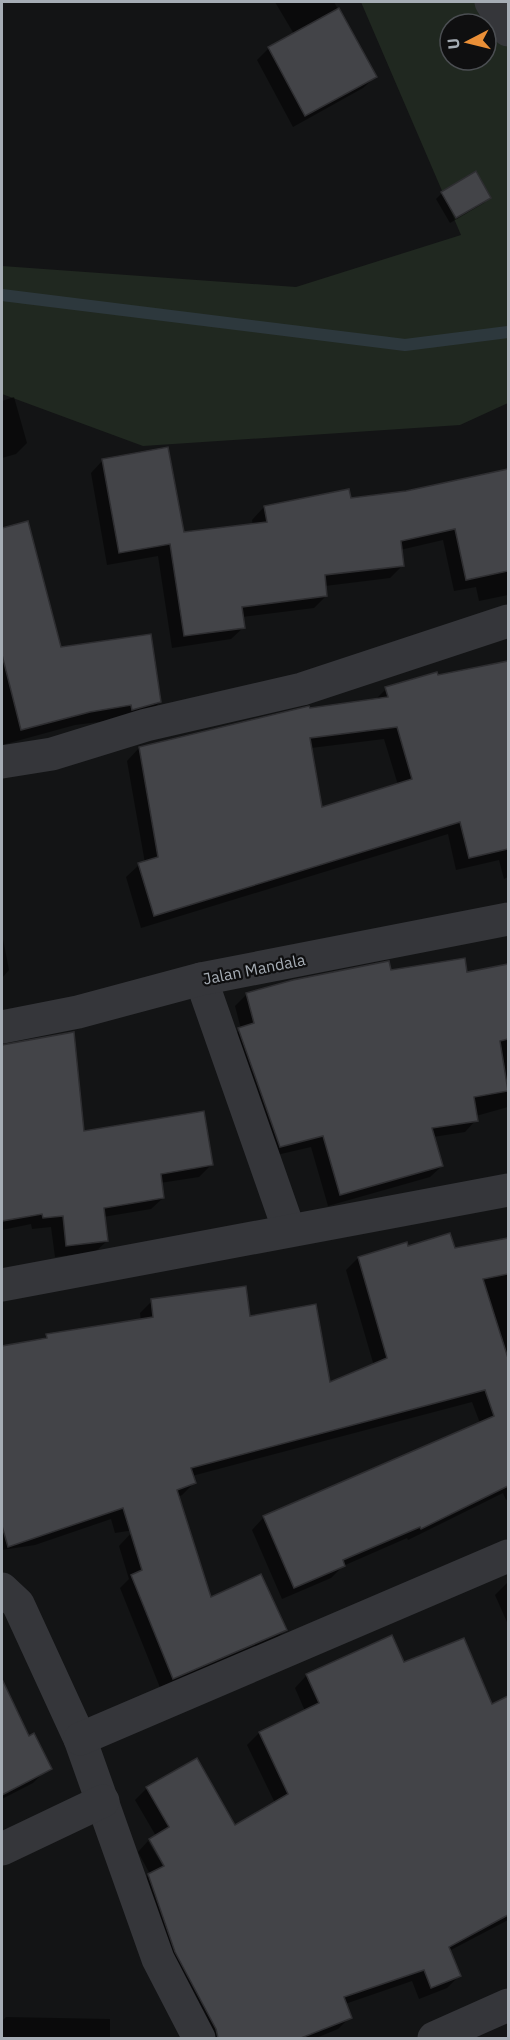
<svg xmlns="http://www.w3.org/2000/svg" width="510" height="2040" font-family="'IBM Plex Sans',sans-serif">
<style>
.green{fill:#202820;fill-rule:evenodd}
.shadow{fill:#0007;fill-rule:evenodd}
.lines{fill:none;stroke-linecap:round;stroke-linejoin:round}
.stream{stroke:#2d383d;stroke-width:12}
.building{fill:#434448;stroke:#2e2e31;stroke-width:1.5;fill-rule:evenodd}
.minor{stroke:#35363a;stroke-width:33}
.labels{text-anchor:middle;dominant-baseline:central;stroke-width:4.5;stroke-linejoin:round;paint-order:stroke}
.street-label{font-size:16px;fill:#a6adb5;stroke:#0f0f10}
</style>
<rect width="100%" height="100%" fill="#131415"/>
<path class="green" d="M361 2H508V403L460 425 143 446 2 394V266L296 287 461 235ZM450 24H486V60H450Z"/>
<g class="shadow">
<path d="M275 2H334L375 77 363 88 293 127 257 60 269 48 294 34Z"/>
<path d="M442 193 490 197 484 203 450 223 436 199Z"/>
<path d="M14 397 27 443 16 454 2 458V401Z"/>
<path d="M103 460 183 533 253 525 252 520 264 507 348 491 350 499 407 492 506 471 508 484V595L479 601 476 587 454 591 443 540 400 550 402 566 390 578 325 586 326 596 314 608 242 617 244 627 231 639 172 648 158 556 107 565 91 473Z"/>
<path d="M27 523 60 649 160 702 146 716 75 725 2 745V529Z"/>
<path d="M508 663V877L504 879 499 860 456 870 448 834 141 928 126 877 139 865 145 863 127 761 139 748 309 710 374 701 386 689ZM384 739 398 785 321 809 311 748Z"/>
<path d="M2 934 9 970 2 978Z"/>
<path d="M508 966V1107L476 1116V1120L465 1132 433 1137 442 1166 430 1177 328 1206 311 1147 268 1157 228 1041 241 1029 235 1006 247 994 390 972 466 974Z"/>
<path d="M2 1047H6L83 1133 211 1165 199 1177 160 1183 163 1198 151 1209 103 1217 107 1241 95 1252 55 1257 51 1227 32 1229 31 1224 2 1230Z"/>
<path d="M508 1239V1499L506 1500 503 1493 408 1540 407 1538 343 1566 331 1578 282 1599 252 1530 264 1517 480 1423 472 1402 192 1476 194 1483 182 1495 178 1497 210 1599 285 1630 273 1642 161 1690 120 1588 129 1579 119 1546 134 1530 115 1533 111 1519 35 1545 2 1550V1347L43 1340 47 1335 141 1321 140 1313 152 1301 249 1318 329 1385 374 1366 346 1270 358 1258 407 1248 454 1250Z"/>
<path d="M508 1582V1621L507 1622 495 1595Z"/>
<path d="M391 1637 404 1664 491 1706 508 1698V1920L449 1951 459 1976 447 1988 419 1999 412 1981 345 2004 350 2017 338 2029 316 2038H202L137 1887 150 1874 138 1852 148 1841 167 1873 169 1872 152 1841H148L156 1836 135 1800 147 1788 234 1827 275 1803 247 1745 259 1733 305 1711 295 1688 306 1676Z"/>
<path d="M2 1683 44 1772 33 1783 2 1799Z"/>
<path d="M6 2017 110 2019V2038H2V2021Z"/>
</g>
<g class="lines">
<path class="stream" d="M2 295 405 345 508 332"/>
</g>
<g class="building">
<path d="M339 8 377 77 305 116 268 47Z"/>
<path d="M476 171 491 198 456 218 441 192Z"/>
<path d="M168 447 184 532 267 522 264 506 349 489 351 498 406 491 508 469V571L466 580 455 529 401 541 404 566 325 575 327 596 242 607 245 628 184 636 170 544 119 553 102 459Z"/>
<path d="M28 521 61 647 151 634 161 702 132 710 131 705 90 712 21 730 2 655V528Z"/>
<path d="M508 661V849L469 858 460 822 154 916 138 863 158 857 139 747 309 706 310 708 388 697 385 687 437 672 438 675ZM397 727 412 779 322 807 310 738Z"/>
<path d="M465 958 467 972 508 964V1039L500 1041 508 1091 474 1097 478 1121 432 1128 443 1166 340 1195 323 1136 280 1147 238 1028 254 1023 246 993 293 980 389 961 391 970Z"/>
<path d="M74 1032 84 1131 204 1111 213 1165 161 1174 164 1198 104 1208 108 1241 66 1246 63 1216 43 1218 42 1214 2 1221V1045Z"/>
<path d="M450 1233 455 1248 508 1238V1274L483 1279 508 1358V1486L421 1529 420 1527 343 1560 345 1566 294 1588 263 1516 494 1416 485 1390 191 1468 196 1483 177 1490 211 1597 261 1574 287 1630 173 1679 131 1575 142 1570 123 1508 8 1547 2 1526V1346L47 1338 46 1334 153 1317 151 1299 246 1286 250 1316 316 1304 330 1382 387 1358 358 1257 407 1242 408 1246Z"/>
<path d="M392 1635 404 1662 464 1638 492 1704 508 1696V1915L449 1947 461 1976 431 1988 424 1970 344 1997 352 2018 301 2038H218L216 2029 175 1952 148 1874 164 1866 149 1839 169 1827 146 1787 197 1758 235 1825 288 1794 259 1732 319 1703 306 1674Z"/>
<path d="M2 1679 29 1736 34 1733 52 1769 2 1795Z"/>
</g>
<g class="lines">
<g class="minor">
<path d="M491 2 508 30"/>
<path d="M2 762 52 754 146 725 302 689 508 621"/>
<path d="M201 979 289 1230"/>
<path d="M2 1027 78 1012 201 979 508 919"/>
<path d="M2 1285 508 1190"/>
<path d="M2 1589 18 1604 80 1739 158 1959 199 2038"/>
<path d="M80 1739 508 1556"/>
<path d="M2 1849 103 1801"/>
<path d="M434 2038 508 2005"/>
</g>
</g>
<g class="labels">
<g class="street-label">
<text transform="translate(254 969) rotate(-11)">Jalan Mandala</text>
</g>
</g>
<rect width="510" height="2040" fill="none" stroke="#a6adb5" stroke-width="6"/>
<g transform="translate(468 42) rotate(263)"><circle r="28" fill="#0f0f10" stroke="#4b4e52" stroke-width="1.5"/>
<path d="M0-4.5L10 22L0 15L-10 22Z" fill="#ea8f37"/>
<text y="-9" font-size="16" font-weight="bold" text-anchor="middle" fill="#a6adb5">U</text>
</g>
</svg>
